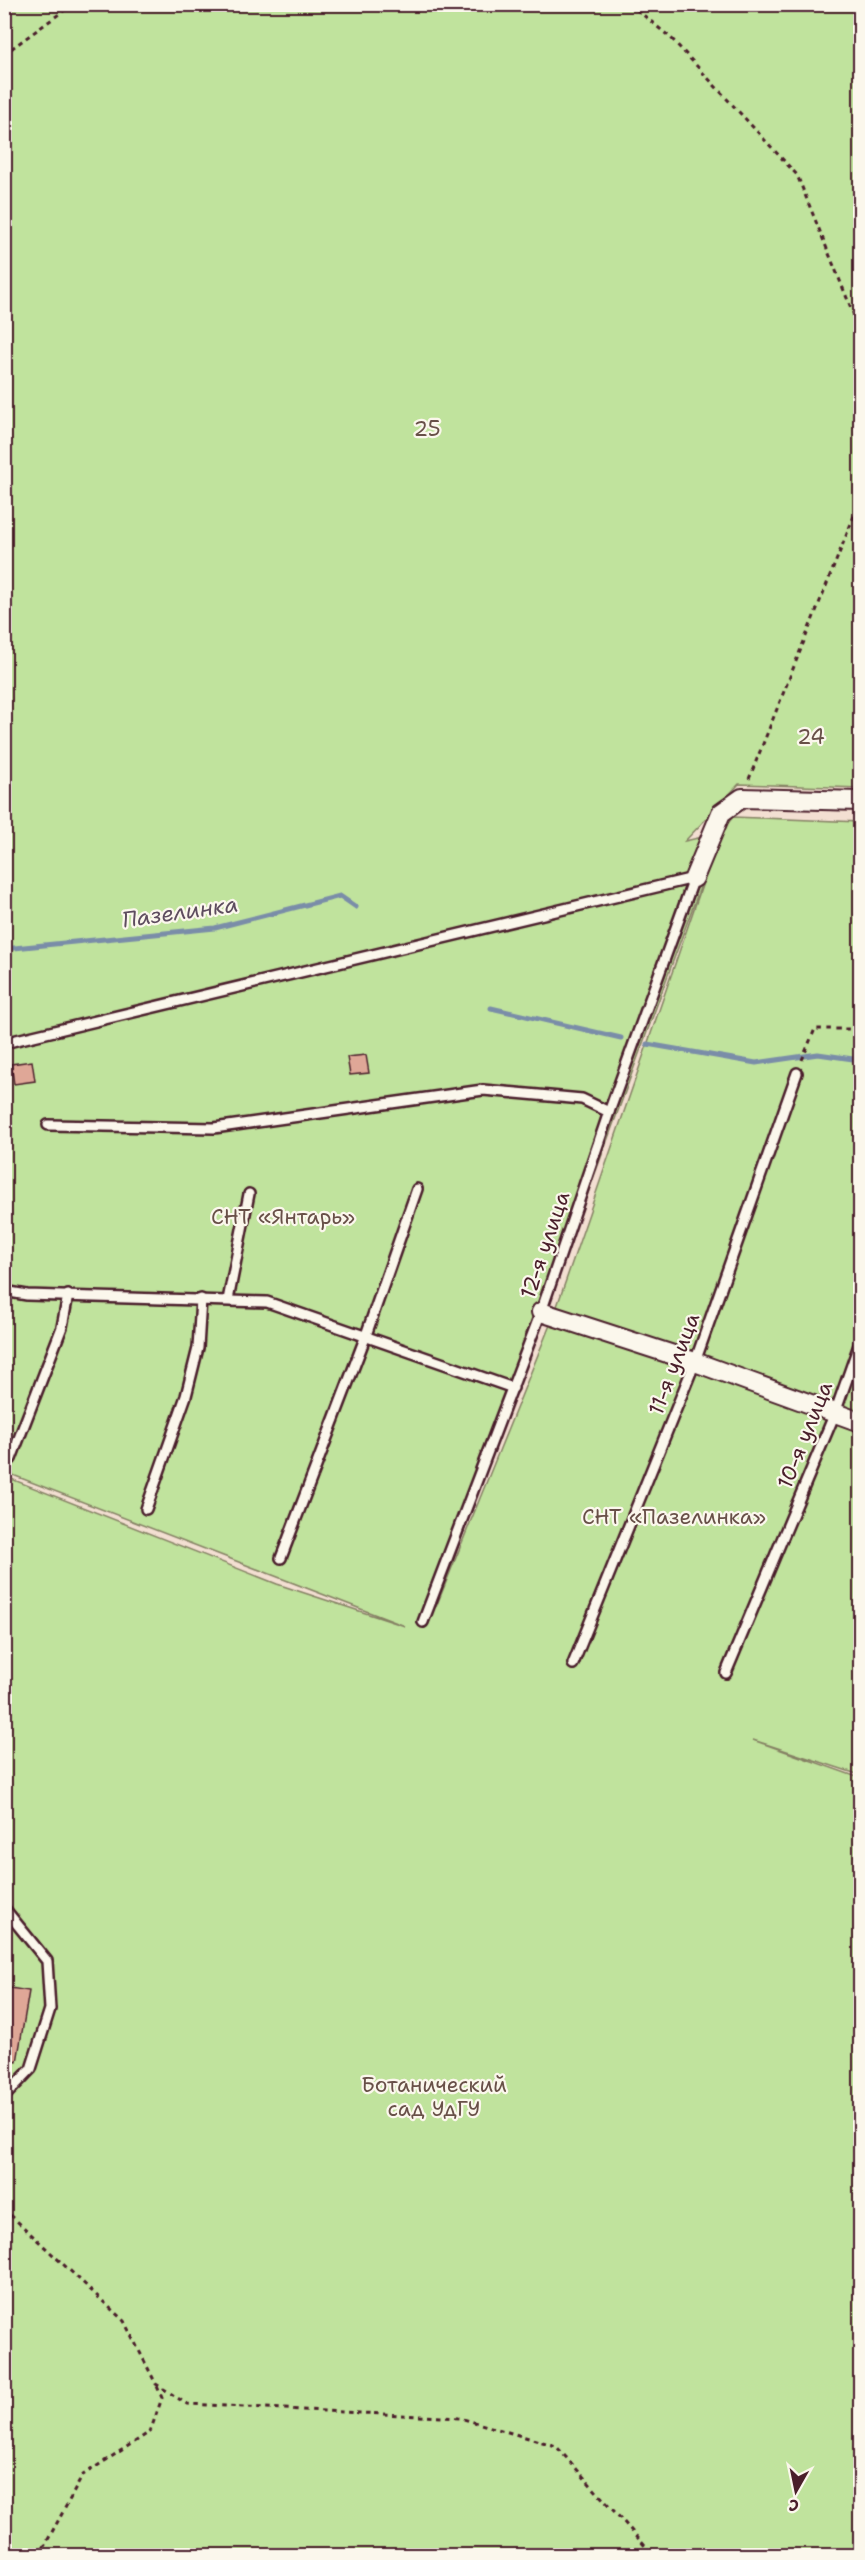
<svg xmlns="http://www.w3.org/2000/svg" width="865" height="2560" font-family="'Shantell Sans',sans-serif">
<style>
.green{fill:#c0e39d;stroke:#858164;stroke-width:1.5;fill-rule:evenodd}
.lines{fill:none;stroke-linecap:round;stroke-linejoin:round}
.stream{stroke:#7a8da8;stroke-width:5}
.building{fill:#dfa797;stroke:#4a1f2b;stroke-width:1.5}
.lane-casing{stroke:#4a1f2b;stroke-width:14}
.street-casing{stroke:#4a1f2b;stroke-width:22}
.path{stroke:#4a1f2b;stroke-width:3;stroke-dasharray:4.5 4.5;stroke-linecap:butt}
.lane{stroke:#fbf7ec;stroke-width:9}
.street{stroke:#fbf7ec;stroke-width:18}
.labels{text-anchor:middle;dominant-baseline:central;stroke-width:4.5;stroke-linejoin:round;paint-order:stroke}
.park-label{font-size:21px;fill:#685048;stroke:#fbf7ec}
.street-label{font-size:21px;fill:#4a1f2b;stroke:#fbf7ec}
.water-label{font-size:22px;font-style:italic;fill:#5e4d5f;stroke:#fbf7ec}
</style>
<rect width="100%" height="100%" fill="#f3dfd2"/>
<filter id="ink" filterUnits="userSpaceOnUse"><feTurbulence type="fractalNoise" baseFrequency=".0167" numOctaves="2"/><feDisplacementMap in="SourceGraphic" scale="12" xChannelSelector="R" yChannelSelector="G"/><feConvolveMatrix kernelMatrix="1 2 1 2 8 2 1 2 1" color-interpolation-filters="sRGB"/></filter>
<g filter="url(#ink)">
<path class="green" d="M5 5H860V788L739 784 685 841 720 833 733 817 860 822V1775L753 1740 860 1778V2555H5L4 1476 277 1584 405 1626 5 1472ZM706 874 554 1315 436 1607 705 874Z"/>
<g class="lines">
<g class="stream">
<path d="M4 949 215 928 340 896 356 907"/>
<path d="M491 1008 621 1038"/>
<path d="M647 1044 756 1063 818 1054 860 1060"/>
</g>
</g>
<g class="building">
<path d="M366 1055 369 1073 350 1075 347 1057Z"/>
<path d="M32 1061 35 1081 14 1084 11 1064Z"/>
<path d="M4 1987 29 1991 17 2062 4 2060Z"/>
</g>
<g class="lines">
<defs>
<g id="lane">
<path d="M4 1043 694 878"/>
<path d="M48 1125 214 1128 483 1090 582 1099 609 1112"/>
<path d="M4 1291 27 1295 267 1302 513 1388"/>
<path d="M228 1300 249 1194"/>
<path d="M11 1459 62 1327 68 1295"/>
<path d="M146 1509 186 1396 198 1348 201 1299"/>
<path d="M281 1558 365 1338 417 1189"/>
<path d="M423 1622 541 1312 609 1112 694 878"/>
<path d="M573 1664 695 1362 797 1073"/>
<path d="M726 1673 835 1413 860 1342"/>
<path d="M4 1908 47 1961 50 2009 31 2069 4 2097"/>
</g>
<g id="street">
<path d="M694 878 721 813 742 798 860 801"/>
<path d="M541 1312 695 1362 860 1422"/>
</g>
</defs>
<use href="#lane" class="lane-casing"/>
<use href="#street" class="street-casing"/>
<g class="path">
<path d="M630 4 671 38 797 175 860 330"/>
<path d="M4 54 73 4"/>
<path d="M749 779 860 501"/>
<path d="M802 1060 815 1029H860"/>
<path d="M4 2209 124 2321 156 2384 187 2404 460 2418 556 2446 654 2556"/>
<path d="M39 2556 83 2475 150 2432 162 2398 157 2386"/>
</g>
<use href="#lane" class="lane"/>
<use href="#street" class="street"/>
</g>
</g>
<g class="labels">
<g class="park-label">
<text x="427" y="429">25</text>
<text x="811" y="737">24</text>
<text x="283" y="1217">СНТ «Янтарь»</text>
<text x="674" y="1517">СНТ «Пазелинка»</text>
<text x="434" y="2085">Ботанический<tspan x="434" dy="24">сад УдГУ</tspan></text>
</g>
<g class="street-label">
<text transform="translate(545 1245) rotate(-71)">12-я улица</text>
<text transform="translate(674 1364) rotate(-69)">11-я улица</text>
<text transform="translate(805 1435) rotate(-68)">10-я улица</text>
</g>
<g class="water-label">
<text transform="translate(180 912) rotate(-8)">Пазелинка</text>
</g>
</g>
<rect width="865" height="2560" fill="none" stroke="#fbf7ec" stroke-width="24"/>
<rect x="12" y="12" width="841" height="2536" fill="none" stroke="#4a1f2b" stroke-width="2" filter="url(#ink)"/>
<g transform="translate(796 2491) rotate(189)" stroke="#fbf7ec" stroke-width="4.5" paint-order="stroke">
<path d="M0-4.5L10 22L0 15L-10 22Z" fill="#4a1f2b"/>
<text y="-9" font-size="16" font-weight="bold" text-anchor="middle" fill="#4a1f2b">С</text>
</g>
</svg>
